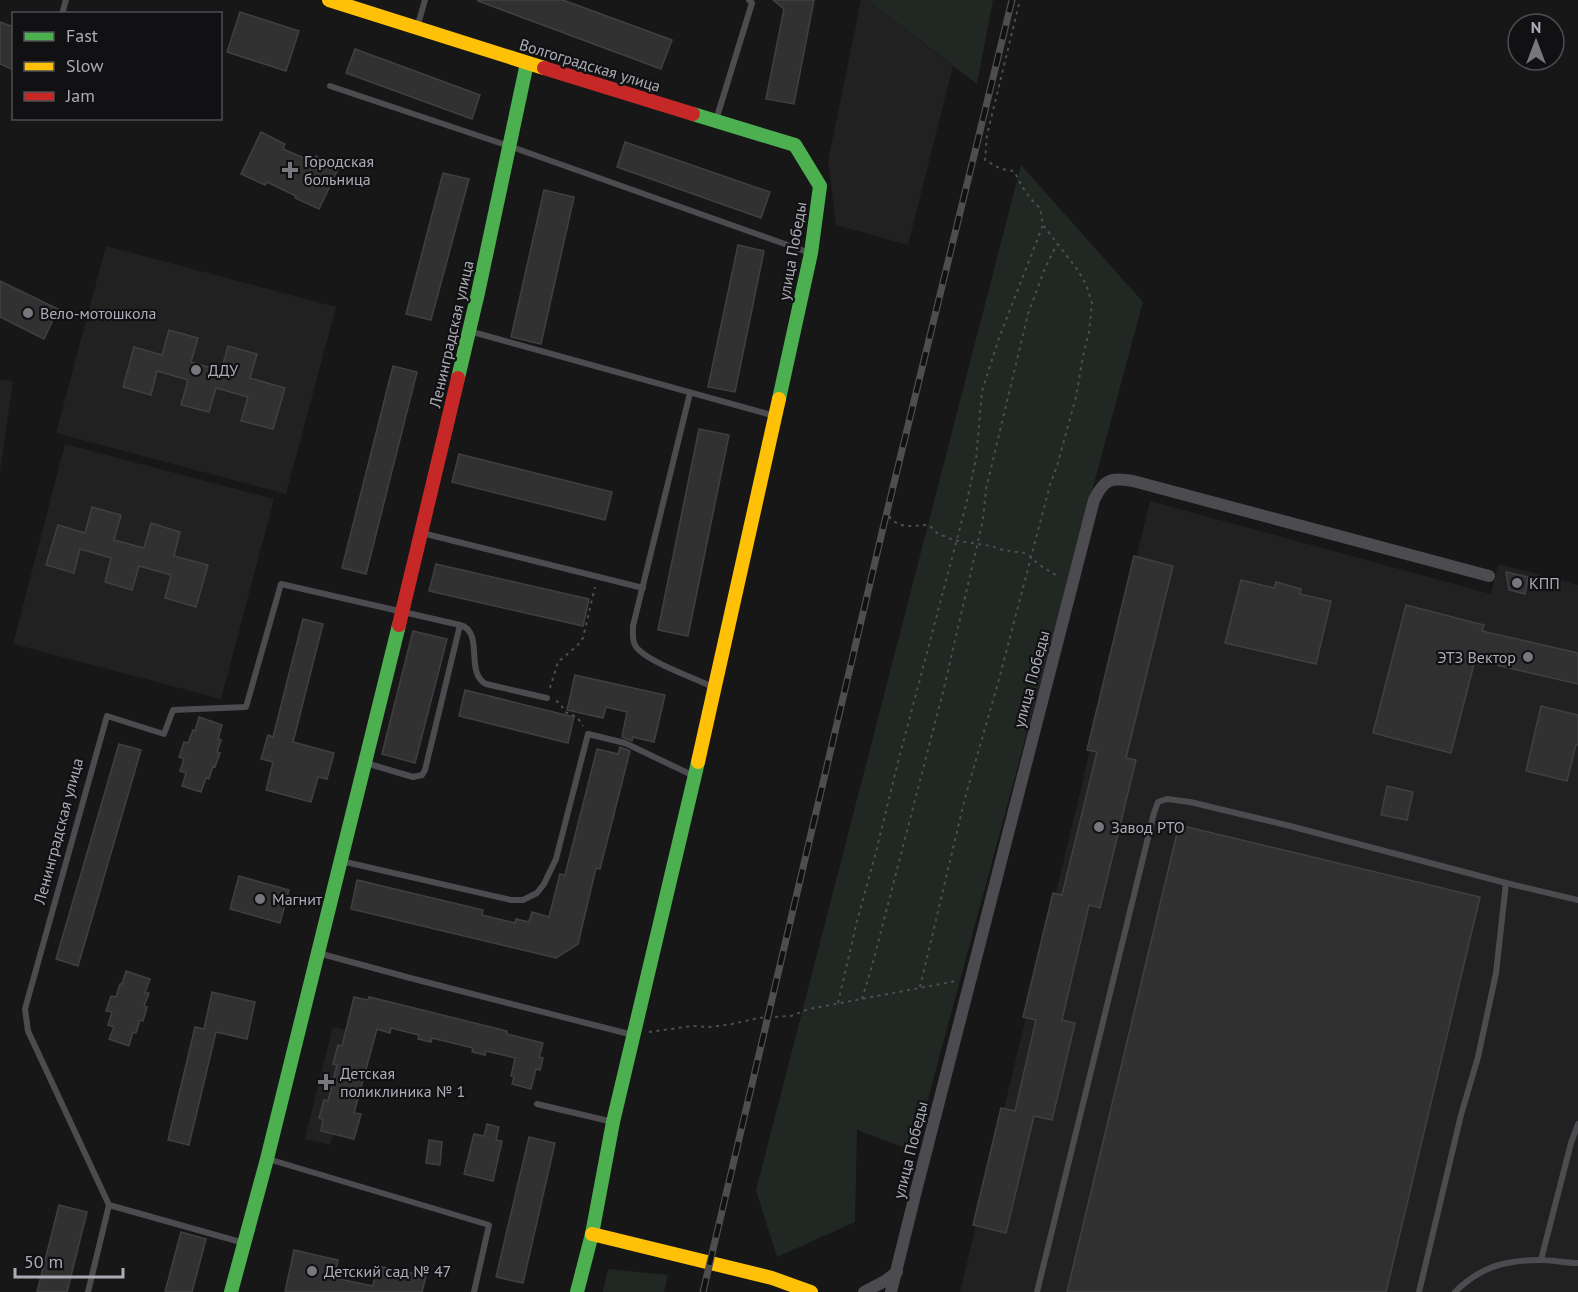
<svg xmlns="http://www.w3.org/2000/svg" width="1578" height="1292" font-family="'PT Sans',sans-serif">
<style>
.built{fill:#212122}
.green{fill:#212722}
.building{fill:#313132;stroke:#404043;stroke-width:1.5}
.lines{fill:none;stroke-linecap:round;stroke-linejoin:round}
.path{stroke:#4d4e50;stroke-width:2;stroke-dasharray:3 4.5;stroke-linecap:butt}
.lane{stroke:#4c4c50;stroke-width:6}
.street{stroke:#4c4c50;stroke-width:12}
.fast{stroke:#4caf50;stroke-width:14}
.slow{stroke:#ffc107;stroke-width:14}
.jam{stroke:#c62828;stroke-width:14}
.rail-casing{stroke:#4d4e50;stroke-width:7}
.rail{stroke:#111113;stroke-width:4.5;stroke-dasharray:14;stroke-linecap:butt}
.poi-dot{fill:#77787e;stroke:#111113;stroke-width:2}
.labels{text-anchor:middle;dominant-baseline:central;stroke-width:4.5;stroke-linejoin:round;paint-order:stroke}
.street-label{font-size:16px;fill:#aaacb6;stroke:#111113}
.poi-label{font-size:16px;fill:#aaacb6;stroke:#111113;text-anchor:start}
</style>
<rect width="100%" height="100%" fill="#171717"/>
<g class="built">
<path d="M861 0H868L953 66 908 245 836 225 828 161Z"/>
<path d="M106 246 336 307 286 494 56 433Z"/>
<path d="M0 380 13 381 0 472Z"/>
<path d="M65 444 274 499 221 699 13 644Z"/>
<path d="M1150 501 1491 594 1498 564 1578 585V1292H960Z"/>
<path d="M333 1027 346 1030 342 1046 338 1045 334 1064 337 1065 328 1101 324 1100 320 1118 323 1119 321 1131 333 1134 330 1145 305 1139Z"/>
</g>
<g class="green">
<path d="M868 0H993L977 84Z"/>
<path d="M1021 165 1143 302 914 1151 857 1130 855 1222 777 1257 756 1190Z"/>
<path d="M608 1269 668 1275 664 1292H603Z"/>
</g>
<g class="building">
<path d="M478 0H563L672 40 661 69 478 1Z"/>
<path d="M773 0H814L794 104 766 99 784 9Z"/>
<path d="M240 12 299 31 286 71 227 52Z"/>
<path d="M0 22 14 27V70L0 64Z"/>
<path d="M355 49 480 95 472 119 346 73Z"/>
<path d="M261 132 285 144 283 149 313 162 316 156 339 167 319 209 295 198 296 196 267 182 265 185 241 174Z"/>
<path d="M625 142 770 192 761 218 617 167Z"/>
<path d="M443 173 469 179 431 320 406 314Z"/>
<path d="M544 190 574 197 541 344 511 337Z"/>
<path d="M738 245 764 251 735 392 708 387Z"/>
<path d="M0 281 58 309 44 339 0 317Z"/>
<path d="M169 330 198 338 191 362 221 371 228 346 257 354 250 378 285 388 273 429 241 421 248 397 216 388 209 412 181 405 188 380 157 371 151 395 123 387 134 347 162 355Z"/>
<path d="M393 366 417 372 366 574 342 568Z"/>
<path d="M699 429 729 435 688 636 658 630Z"/>
<path d="M459 454 612 492 605 520 452 482Z"/>
<path d="M92 507 121 515 114 540 144 548 151 523 180 532 174 556 208 565 196 607 165 598 171 575 139 566 132 590 105 582 111 558 80 549 74 573 46 565 58 525 85 533Z"/>
<path d="M1134 556 1173 566 1126 758 1136 760 1100 908 1089 905 1062 1020 1075 1023 1052 1120 1034 1116 1006 1233 973 1225 1001 1108 1015 1111 1036 1020 1023 1017 1053 893 1062 895 1097 752 1087 750Z"/>
<path d="M436 564 589 599 583 626 429 591Z"/>
<path d="M1506 572 1528 577 1525 594 1509 590Z"/>
<path d="M1241 580 1274 588 1276 582 1301 589 1300 594 1331 601 1316 664 1225 643Z"/>
<path d="M1406 605 1484 625 1482 631 1578 653V684L1475 660 1451 753 1373 733Z"/>
<path d="M303 619 323 624 293 742 334 753 327 779 318 777 311 802 266 790 273 762 261 759 268 735 273 737Z"/>
<path d="M413 631 447 639 415 763 382 754Z"/>
<path d="M575 675 665 695 654 742 633 737 632 741 622 737 627 712 606 707 603 718 567 710Z"/>
<path d="M465 690 574 717 568 743 459 716Z"/>
<path d="M1541 706 1578 715V745H1576L1567 781 1526 771Z"/>
<path d="M199 717 222 725 218 739 221 740 217 752 220 753 215 767 213 766 209 779 206 778 201 792 182 786 186 773 180 771 184 759 179 757 184 742 188 743 193 730 195 731Z"/>
<path d="M119 744 141 750 78 966 56 959Z"/>
<path d="M620 747 630 751 600 869 596 868 578 944 556 958 351 909 357 880 483 910 482 915 515 923 516 919 529 922 532 912 549 917 560 874 565 875 597 749 618 754Z"/>
<path d="M1387 786 1413 792 1407 820 1381 815Z"/>
<path d="M1179 825 1480 897 1386 1292H1067Z"/>
<path d="M239 876 289 890 280 923 230 909Z"/>
<path d="M126 971 150 979 145 993H149L144 1006 147 1007 143 1021 140 1020 136 1033 133 1032 129 1046 109 1039 114 1027 108 1025 112 1012 106 1011 111 996 116 997 120 984H122Z"/>
<path d="M212 992 255 1002 247 1039 216 1032 189 1145 168 1140 195 1027 204 1029Z"/>
<path d="M354 997 368 1000 369 997 398 1004 507 1031V1034L543 1043 539 1057 543 1058 540 1070 536 1069 531 1089 512 1084 514 1077 511 1076 515 1058 486 1051 485 1055 472 1052 473 1048 432 1038 431 1042 418 1039 419 1035 391 1028 390 1033 377 1029 354 1113 361 1114 354 1139 321 1131 323 1119 319 1118 324 1100 328 1101 337 1065 333 1064 338 1045 342 1046Z"/>
<path d="M487 1124 499 1127 496 1140 502 1141 493 1181 464 1174 474 1134 484 1136Z"/>
<path d="M529 1137 555 1143 523 1283 496 1277Z"/>
<path d="M429 1140 442 1142 440 1165 426 1163Z"/>
<path d="M59 1205 87 1212 67 1292H37Z"/>
<path d="M181 1232 206 1239 192 1292H165Z"/>
<path d="M294 1250 338 1260 334 1278 373 1286 377 1266 426 1276 422 1292H285Z"/>
</g>
<g class="lines">
<g class="path">
<path d="M890 501V518C903 530 912 525 929 525L937 533 953 540 991 546 1003 550 1024 553 1031 557 1038 564 1059 577"/>
<path d="M550 688 558 662 577 646 583 638 595 587"/>
<path d="M556 701 560 703 565 712 577 717 583 726"/>
<path d="M920 987 965 798 998 683 1050 485 1057 466 1076 397 1083 356 1089 332 1092 303 1086 284 1077 269 1043 225 1040 208C1028 198 1021 185 1014 171L1001 169 985 160 987 135 1020 0"/>
<path d="M862 999 872 966 943 692 983 520 986 489 1028 314 1045 268 1057 244"/>
<path d="M838 1003 857 921 876 852 898 762 966 505 976 459 982 391 999 338 1043 225"/>
<path d="M649 1032 692 1026 710 1027 732 1024 758 1018 791 1016 809 1009 956 981"/>
</g>
<g class="lane">
<path d="M62 14 66 0"/>
<path d="M417 28 425 0"/>
<path d="M330 86 509 146 810 253"/>
<path d="M716 120 752 3 749 0"/>
<path d="M469 331 775 416"/>
<path d="M690 393 633 626C633 633 632 639 635 645 642 660 697 679 713 687"/>
<path d="M422 533 643 588"/>
<path d="M460 625C485 632 464 672 486 684L547 698"/>
<path d="M341 861 511 900H523L537 893 544 884 556 859 588 734 625 743 694 776"/>
<path d="M318 953 414 979 633 1035"/>
<path d="M537 1104 613 1122"/>
<path d="M268 1159 489 1225 474 1292"/>
<path d="M244 1243 109 1205 28 1031 25 1009 107 716 164 734 173 710 246 707 281 584 460 625 425 770 422 775 413 777 366 763"/>
<path d="M1541 1260 1571 1143 1578 1124"/>
<path d="M88 1292 109 1205"/>
<path d="M1037 1292 1154 813 1158 802 1167 799 1190 802 1290 826 1506 883 1578 900"/>
<path d="M1419 1292 1461 1115 1478 1057 1496 973 1506 883"/>
<path d="M1455 1292C1480 1267 1505 1260 1540 1260 1553 1260 1565 1263 1578 1263"/>
</g>
<g class="street">
<path d="M864 1292 885 1281 897 1272"/>
<path d="M891 1292 917 1187 1094 500C1104 479 1111 477 1133 481L1489 576"/>
</g>
<g class="fast">
<path d="M693 114 795 145 820 186 811 253 779 399"/>
<path d="M458 378 478 293 527 63"/>
<path d="M231 1292 267 1159 399 625"/>
<path d="M577 1292 592 1234 613 1122 698 762"/>
</g>
<g class="slow">
<path d="M329 0 544 68"/>
<path d="M698 762 779 399"/>
<path d="M592 1234 772 1278 811 1292"/>
</g>
<g class="jam">
<path d="M544 68 693 114"/>
<path d="M399 625 458 378"/>
</g>
<defs>
<path id="rail" d="M703 1292 884 524 1012 0"/>
</defs>
<use href="#rail" class="rail-casing"/>
<use href="#rail" class="rail"/>
</g>
<g class="poi-dot">
<path d="M287 161h6v6h6v6h-6v6h-6v-6h-6v-6h6z"/>
<circle cx="28" cy="313" r="6"/>
<circle cx="196" cy="370" r="6"/>
<circle cx="1517" cy="583" r="6"/>
<circle cx="1528" cy="657" r="6"/>
<circle cx="1099" cy="827" r="6"/>
<circle cx="260" cy="899" r="6"/>
<path d="M323 1073h6v6h6v6h-6v6h-6v-6h-6v-6h6z"/>
<circle cx="312" cy="1271" r="6"/>
</g>
<g class="labels">
<g class="street-label">
<text transform="translate(590 65) rotate(17)">Волгоградская улица</text>
<text transform="translate(792 251) rotate(-80)">улица Победы</text>
<text transform="translate(451 334) rotate(-77)">Ленинградская улица</text>
<text transform="translate(1031 679) rotate(-75)">улица Победы</text>
<text transform="translate(58 831) rotate(-75)">Ленинградская улица</text>
<text transform="translate(910 1150) rotate(-76)">улица Победы</text>
</g>
<g class="poi-label">
<text x="304" y="161">Городская<tspan x="304" dy="18">больница</tspan></text>
<text x="40" y="313">Вело-мотошкола</text>
<text x="208" y="370">ДДУ</text>
<text x="1529" y="583">КПП</text>
<text x="1516" y="657" text-anchor="end">ЭТЗ Вектор</text>
<text x="1111" y="827">Завод РТО</text>
<text x="272" y="899">Магнит</text>
<text x="340" y="1073">Детская<tspan x="340" dy="18">поликлиника № 1</tspan></text>
<text x="324" y="1271">Детский сад № 47</text>
</g>
</g>
<rect x="12" y="12" width="210" height="108" fill="#111113" stroke="#4e4f54" stroke-width="1.5"/>
<rect x="24" y="32" width="30" height="9" fill="#4caf50" stroke="#4e4f54" stroke-width="1.5"/>
<text x="66" y="42" font-size="18" fill="#aaacb6">Fast</text>
<rect x="24" y="62" width="30" height="9" fill="#ffc107" stroke="#4e4f54" stroke-width="1.5"/>
<text x="66" y="72" font-size="18" fill="#aaacb6">Slow</text>
<rect x="24" y="92" width="30" height="9" fill="#c62828" stroke="#4e4f54" stroke-width="1.5"/>
<text x="66" y="102" font-size="18" fill="#aaacb6">Jam</text>
<g transform="translate(1536 42)"><circle r="28" fill="#111113" stroke="#4e4f54" stroke-width="1.5"/>
<path d="M0-4.5L10 22L0 15L-10 22Z" fill="#77787e"/>
<text y="-9" font-size="16" font-weight="bold" text-anchor="middle" fill="#aaacb6">N</text>
</g>
<path d="M15 1268v9h108v-9" fill="none" stroke="#aaacb6" stroke-width="3"/>
<text x="24" y="1268" font-size="18" fill="#aaacb6" stroke="#111113" stroke-width="4.5" paint-order="stroke">50 m</text>
</svg>
